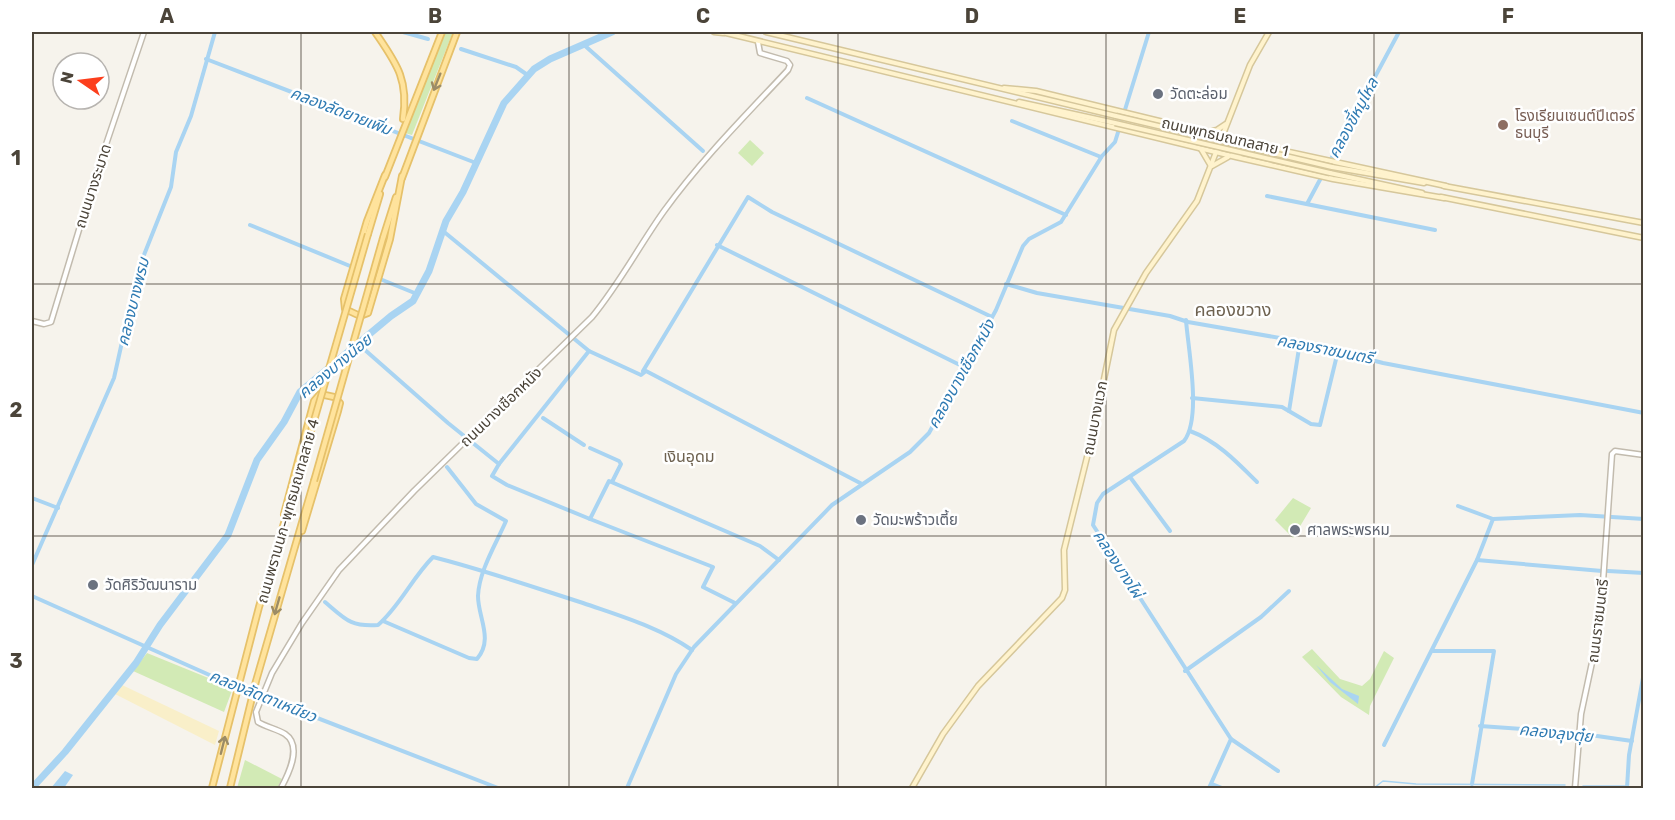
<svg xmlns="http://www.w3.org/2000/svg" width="1675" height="820" font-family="Rubik,'Noto Sans Thai',sans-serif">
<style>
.green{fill:#d2eab5}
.sand{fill:#f9efc9}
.water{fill:#a9d4f2}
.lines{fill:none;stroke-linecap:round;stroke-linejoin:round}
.stream{stroke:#a9d4f2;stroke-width:1.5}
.canal{stroke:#a9d4f2;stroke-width:4}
.river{stroke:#a9d4f2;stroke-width:7}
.tertiary-casing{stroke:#c2bbae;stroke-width:7}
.secondary-casing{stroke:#d6c79b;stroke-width:7}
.primary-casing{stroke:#e6c16a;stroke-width:8}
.tertiary{stroke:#fff;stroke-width:4}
.secondary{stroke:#fff3cd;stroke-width:4}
.primary{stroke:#ffe39c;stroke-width:4.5}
.secondary-bridge-casing{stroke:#d6c79b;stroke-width:7;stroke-linecap:butt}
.primary-bridge-casing{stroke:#e6c16a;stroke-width:8;stroke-linecap:butt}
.secondary-bridge{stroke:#fff3cd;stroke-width:4}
.primary-bridge{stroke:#ffe39c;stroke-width:4.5}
.oneway{stroke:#9c8c66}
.grid{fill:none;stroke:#4b4439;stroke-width:1.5;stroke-opacity:0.55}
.worship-dot{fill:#6b7280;stroke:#fff;stroke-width:2}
.education-dot{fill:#8d6e63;stroke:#fff;stroke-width:2}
.labels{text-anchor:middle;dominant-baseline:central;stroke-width:5;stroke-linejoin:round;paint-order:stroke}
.worship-label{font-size:15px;fill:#5b616d;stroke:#fff;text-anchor:start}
.education-label{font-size:15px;fill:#785e54;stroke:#fff;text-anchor:start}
.street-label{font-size:15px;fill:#4b4439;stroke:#fff}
.water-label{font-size:16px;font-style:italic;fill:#2e7ab2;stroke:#fff}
.neighbourhood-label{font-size:16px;fill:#6e6250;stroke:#fff}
.quarter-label{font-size:18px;fill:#6e6250;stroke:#fff}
.neatline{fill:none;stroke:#4b4439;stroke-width:2}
.grid-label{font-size:20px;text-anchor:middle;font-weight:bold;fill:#4b4439}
</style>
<rect width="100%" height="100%" fill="#f6f3ec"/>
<g class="green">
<path d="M445 32H453L412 135 405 133Z"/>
<path d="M750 140 764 153 752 166 738 153Z"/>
<path d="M1293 498 1311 508 1293 538 1275 520Z"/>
<path d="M1312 649 1340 679 1362 686 1370 679 1384 651 1394 658 1370 706 1369 715 1341 697 1302 657Z"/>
<path d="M147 653 233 688 224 712 133 671Z"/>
<path d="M245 760 282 779 277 788H237Z"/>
</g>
<path class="sand" d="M122 685 219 731 215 745 115 694Z"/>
<g class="water">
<path d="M1316 665 1342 689 1359 696 1358 704 1330 682Z"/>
<path d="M65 771 73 775 64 788H51Z"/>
</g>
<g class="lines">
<g class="stream">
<path d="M1583 786H1627"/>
<path d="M1374 788 1383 781 1416 784 1565 785"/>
</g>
<g class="canal">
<path d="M403 32 428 39"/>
<path d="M583 44 703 151"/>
<path d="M461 49 516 67 529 76"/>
<path d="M206 59 476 163"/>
<path d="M807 98 1066 215"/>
<path d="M1012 121 1101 157"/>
<path d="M1267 196 1435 230"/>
<path d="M1307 204 1399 32"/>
<path d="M250 225 350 266"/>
<path d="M443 231 589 351 641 375 646 371 862 484"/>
<path d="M717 245 964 367"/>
<path d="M380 279 417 294"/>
<path d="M1006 284 1037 293 1170 316 1188 322 1303 342 1383 363 1644 413"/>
<path d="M1186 320C1188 349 1202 418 1184 441L1103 494 1097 503 1093 525 1231 739 1209 788"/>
<path d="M357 343 448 423 499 464 492 476 507 485 590 519 713 567 703 587 735 603"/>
<path d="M643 371 748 197 772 212 992 317"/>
<path d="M1192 398 1282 407 1311 424 1320 425 1338 351"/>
<path d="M1289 411 1300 342"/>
<path d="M543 418 584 445"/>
<path d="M1190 431C1217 441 1237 462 1257 482"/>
<path d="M590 448 619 461 621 464 612 482"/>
<path d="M499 464 589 351"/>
<path d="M1130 477 1170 531"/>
<path d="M32 498 58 508"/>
<path d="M1458 506 1493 519 1580 515 1644 519"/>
<path d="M590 519 609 481 760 546 779 560"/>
<path d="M1477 560 1602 571"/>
<path d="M32 565 114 378 138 270 171 187 176 152 191 116 215 32"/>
<path d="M1608 571 1644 573"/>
<path d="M32 596 232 685 498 788"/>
<path d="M325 602C345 619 350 627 378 625 400 606 412 578 433 557 484 570 533 587 583 603 620 616 659 627 692 650"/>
<path d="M383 621 469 658 477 659C494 639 478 618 478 596 479 571 496 544 506 521L476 504 447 467"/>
<path d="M1433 651H1494L1472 784"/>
<path d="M1185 671 1261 617 1289 591"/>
<path d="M1480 726 1576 733 1632 741"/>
<path d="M1231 739 1278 771"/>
<path d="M1384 745 1477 560 1493 519"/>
<path d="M1212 784 1222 788"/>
<path d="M627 788 676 674 694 647 832 505 910 452 929 433 996 310 1023 246 1029 239 1061 222 1102 156 1115 142 1149 32"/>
<path d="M1627 788 1629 755 1644 672"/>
</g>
<path class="river" d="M32 788 65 752 136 663 160 625 228 535 257 460 284 422 300 392 391 316 413 301 429 271 446 221 463 192 504 103 534 69 550 59 612 32"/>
<defs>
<g id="tertiary">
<path d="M32 321 44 324 51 322 95 177 144 32"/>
<path d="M281 788C288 775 303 746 285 734 277 729 266 727 258 722L256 712 272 673 302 623 339 570 414 491 592 317C620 283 639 246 664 211 702 159 745 116 788 70L790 65 787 61 760 53 758 42"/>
<path d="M1575 788 1581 714 1600 625 1612 454 1615 451 1644 455"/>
</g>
<g id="secondary">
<path d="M714 32 723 33"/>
<path d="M722 32 1236 157 1333 179 1444 198"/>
<path d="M766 32 1116 116"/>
<path d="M1004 88 1036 91 1266 147 1446 186"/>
<path d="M1019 102 1115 123"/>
<path d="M1209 132 1217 130 1226 124"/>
<path d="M1191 144 1204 142 1205 139 1195 132"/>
<path d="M1201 149 1211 166"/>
<path d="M1239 156 1232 152V148L1237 143H1244"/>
<path d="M1212 166 1228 157"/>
<path d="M1332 167 1424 183"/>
<path d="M1330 173 1422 193"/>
<path d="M1444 186 1644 223"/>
<path d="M1441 197 1644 238"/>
<path d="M912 788 943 734 978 686 1062 598 1065 590 1064 550 1093 433 1114 330 1146 273 1197 201 1250 65 1269 32"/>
</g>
<g id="primary">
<path d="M375 32C396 63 409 79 403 119"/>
<path d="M385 175 367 221 344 299 345 309 360 316 368 313 390 239 402 176"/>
<path d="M385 177 442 32"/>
<path d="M402 178 457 32"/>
<path d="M368 234 380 194"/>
<path d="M383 238 396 197"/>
<path d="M284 514 314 401 320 394 334 397 340 403 338 411 302 531"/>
<path d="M212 788 259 607 298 476"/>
<path d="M230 788 256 681 314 481"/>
</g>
</defs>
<use href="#tertiary" class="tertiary-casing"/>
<use href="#secondary" class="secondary-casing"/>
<use href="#primary" class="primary-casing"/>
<use href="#tertiary" class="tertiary"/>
<use href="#secondary" class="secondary"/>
<use href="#primary" class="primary"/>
<defs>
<g id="secondary-bridge">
<path d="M1116 116 1332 167"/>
<path d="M1115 123 1330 173"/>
</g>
<g id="primary-bridge">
<path d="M298 476 368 234"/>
<path d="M314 481 383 238"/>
</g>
</defs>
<use href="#secondary-bridge" class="secondary-bridge-casing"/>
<use href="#primary-bridge" class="primary-bridge-casing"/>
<use href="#secondary-bridge" class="secondary-bridge"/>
<use href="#primary-bridge" class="primary-bridge"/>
</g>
<defs><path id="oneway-shaft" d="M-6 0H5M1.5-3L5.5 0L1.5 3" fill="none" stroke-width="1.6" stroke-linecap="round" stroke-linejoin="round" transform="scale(1.5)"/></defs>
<g class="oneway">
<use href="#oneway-shaft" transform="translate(437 82) rotate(112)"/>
<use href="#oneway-shaft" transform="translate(277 606) rotate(106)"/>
<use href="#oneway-shaft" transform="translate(223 745) rotate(-76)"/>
</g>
<path class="grid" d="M301 32V788M569 32V788M838 32V788M1106 32V788M1374 32V788M32 284H1644M32 536H1644"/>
<g class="worship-dot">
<circle cx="1158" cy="94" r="6"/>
<circle cx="861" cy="520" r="6"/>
<circle cx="1295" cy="530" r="6"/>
<circle cx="93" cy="585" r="6"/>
</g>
<circle class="education-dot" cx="1503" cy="125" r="6"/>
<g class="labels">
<g class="worship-label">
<text x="1170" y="94">วัดตะล่อม</text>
<text x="873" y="520">วัดมะพร้าวเตี้ย</text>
<text x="1307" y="530">ศาลพระพรหม</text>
<text x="105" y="585">วัดศิริวัฒนาราม</text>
</g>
<g class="education-label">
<text x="1515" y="116">โรงเรียนเซนต์ปีเตอร์<tspan x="1515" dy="17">ธนบุรี</tspan></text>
</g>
<g class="street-label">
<text transform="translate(1225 137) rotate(13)">ถนนพุทธมณฑลสาย 1</text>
<text transform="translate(93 186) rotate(-72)">ถนนบางระมาด</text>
<text transform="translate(501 407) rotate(-44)">ถนนบางเชือกหนัง</text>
<text transform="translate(1095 418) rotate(-79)">ถนนบางแวก</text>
<text transform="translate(288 511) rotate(-74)">ถนนพรานนก-พุทธมณฑลสาย 4</text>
<text transform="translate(1598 621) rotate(-83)">ถนนราชมนตรี</text>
</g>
<g class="water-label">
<text transform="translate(341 111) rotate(21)">คลองลัดยายเพิ่ม</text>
<text transform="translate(1353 118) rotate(-62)">คลองขี้หมูไหล</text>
<text transform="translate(133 302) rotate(-76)">คลองบางพรม</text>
<text transform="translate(1325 349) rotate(11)">คลองราชมนตรี</text>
<text transform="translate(335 366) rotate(-40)">คลองบางน้อย</text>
<text transform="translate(961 374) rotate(-61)">คลองบางเชือกหนัง</text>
<text transform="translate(1118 564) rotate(57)">คลองบางไผ่</text>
<text transform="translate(263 696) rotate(22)">คลองลัดตาเหนียว</text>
<text transform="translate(1556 733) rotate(6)">คลองลุงตุ๋ย</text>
</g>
<g class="neighbourhood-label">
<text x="689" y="456">เงินอุดม</text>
</g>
<g class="quarter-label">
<text x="1233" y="310">คลองขวาง</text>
</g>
</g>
<rect width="1675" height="820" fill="none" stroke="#ffffff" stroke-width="66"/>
<g transform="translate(81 81) rotate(284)"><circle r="28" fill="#ffffff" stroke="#b7b4b0" stroke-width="1.5"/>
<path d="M0-4.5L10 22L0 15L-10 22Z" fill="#fc3f1d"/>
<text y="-9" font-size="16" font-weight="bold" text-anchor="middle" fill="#4b4439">N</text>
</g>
<rect x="33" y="33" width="1609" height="754" class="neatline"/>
<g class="grid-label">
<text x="167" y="23">A</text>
<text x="435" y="23">B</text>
<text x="703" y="23">C</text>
<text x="972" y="23">D</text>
<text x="1240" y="23">E</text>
<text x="1508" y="23">F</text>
<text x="16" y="165">1</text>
<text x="16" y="417">2</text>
<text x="16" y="668">3</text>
</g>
</svg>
